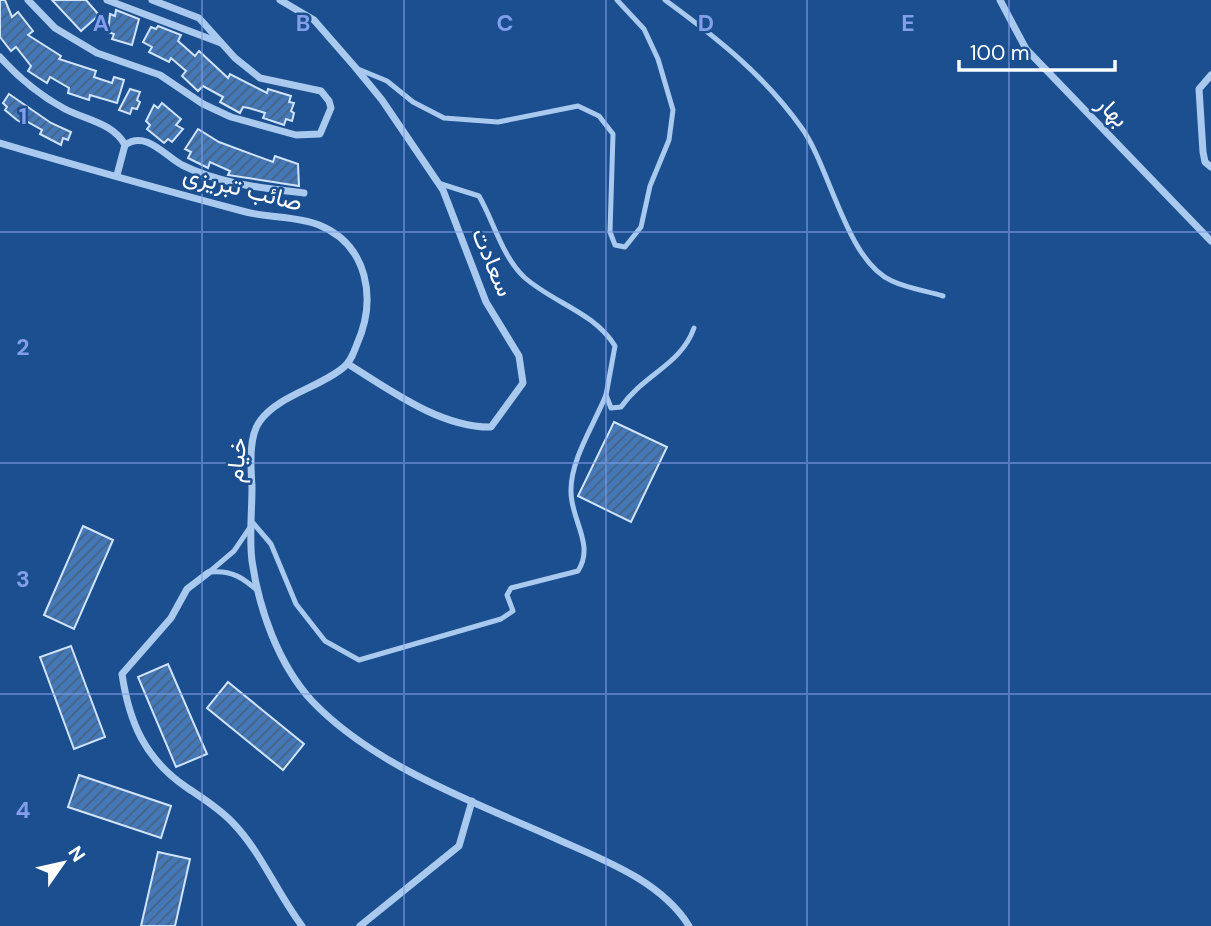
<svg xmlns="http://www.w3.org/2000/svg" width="1211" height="926" font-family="'DM Sans',Vazirmatn,sans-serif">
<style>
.building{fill:url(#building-hatch);stroke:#cfe3fa;stroke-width:2}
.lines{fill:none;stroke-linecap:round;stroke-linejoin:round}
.lane{stroke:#a9c9ee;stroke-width:5}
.street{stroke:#a9c9ee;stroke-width:7}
.grid{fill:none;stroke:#839eea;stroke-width:2;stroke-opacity:0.55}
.labels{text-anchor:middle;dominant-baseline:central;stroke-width:5;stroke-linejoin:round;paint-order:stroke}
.street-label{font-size:24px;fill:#fff;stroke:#1b4f8f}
.grid-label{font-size:23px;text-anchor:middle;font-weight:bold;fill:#839eea;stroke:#1b4f8f;stroke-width:5;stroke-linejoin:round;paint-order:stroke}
</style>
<defs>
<pattern id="building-hatch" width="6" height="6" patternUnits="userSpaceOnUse" patternTransform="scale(1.75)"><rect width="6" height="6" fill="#4478b7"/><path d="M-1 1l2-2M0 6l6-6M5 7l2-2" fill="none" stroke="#486282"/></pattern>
</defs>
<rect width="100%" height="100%" fill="#1b4f8f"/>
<g class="building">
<path d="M0 0H5L12 17 18 12 33 31 28 35 61 56 59 59 96 71 94 77 112 83 114 77 124 80 117 103 90 95 89 100 68 93 69 88 50 77 47 83 28 71 31 66 16 47 11 51 0 37Z"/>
<path d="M52 0H86L99 15 81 31Z"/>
<path d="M116 10 139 19 132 45 112 39 114 34 108 32 110 14 115 16Z"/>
<path d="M158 26 181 35 178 41 195 56 199 51 228 78 230 74 267 93 268 89 291 96 289 102 294 103 291 111 294 113 292 121 286 119 284 125 263 118 265 113 249 108 243 107 240 113 220 102 223 97 203 86 198 91 182 76 186 71 171 58 169 62 149 52 152 47 143 42 151 27 156 29Z"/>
<path d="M130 89 140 92 137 100 140 102 137 109 132 108 130 114 119 110Z"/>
<path d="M9 94 51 123 71 132 68 140 63 138 61 145 40 134 42 130 26 121 24 124 17 120 5 110 7 107 3 103Z"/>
<path d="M162 103 181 119 176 125 183 129 172 142 168 139 164 143 147 129 150 125 146 121 154 105 158 108Z"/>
<path d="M198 129 219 142 273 162 275 156 298 164 299 186 228 175 230 171 210 162 208 168 188 158 191 152 185 149Z"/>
<path d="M614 422 667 447 631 522 578 496Z"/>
<path d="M83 526 113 540 74 629 44 615Z"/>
<path d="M71 646 105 737 74 749 40 657Z"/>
<path d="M168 664 207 754 176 767 138 677Z"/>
<path d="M228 682 304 744 283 770 207 708Z"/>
<path d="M79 775 171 806 161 838 68 807Z"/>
<path d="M158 852 190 859 175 926H141Z"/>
</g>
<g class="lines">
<g class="lane">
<path d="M665 0C717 38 763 74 801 127 830 166 846 261 892 281 907 288 926 291 943 296"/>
<path d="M358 69 387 81 413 102 444 118 498 122 578 106 599 116 613 134 610 232 615 245 625 247 641 227 650 186 669 140 673 110 658 59 644 29 617 0"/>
<path d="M438 183 479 196C494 222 502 256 524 277 553 303 594 312 615 346L606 395 611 408 621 407C644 374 681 365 694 328"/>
<path d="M211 572C232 570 243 578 258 591"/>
<path d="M208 573 234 551 253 523 271 544 296 604 325 641 359 660 501 619 513 611 507 595 511 588 578 571C595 545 571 520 571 492 570 460 594 425 606 395"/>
</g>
<g class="street">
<path d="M28 0 55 28 97 53 160 75 203 104 231 117 296 135 320 134 331 108 329 101 321 91 260 78 235 58 199 18 152 0"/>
<path d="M107 0 221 43"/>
<path d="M280 0 314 20 355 67 382 100 443 190 486 302 519 356 523 383 491 427C441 428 390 390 348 364"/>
<path d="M1000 0 1026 49 1211 241"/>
<path d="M0 57C18 77 41 96 65 109 86 120 113 123 125 145L117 175"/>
<path d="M1211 75 1199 89 1203 152 1205 162 1211 167"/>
<path d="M0 143C81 167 164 190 246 212 269 218 297 216 319 225 368 245 377 299 357 344 354 352 351 361 344 367 321 387 277 396 260 421 248 437 251 468 252 487 252 511 249 537 252 561 259 609 278 664 312 701 373 765 471 801 550 836 598 858 660 879 689 926"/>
<path d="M125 145C146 130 165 156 182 165 220 184 262 188 304 193"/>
<path d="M208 573 187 589 171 618 122 674C129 722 145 759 186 787 202 798 219 808 233 823 261 852 277 893 302 926"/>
<path d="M360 926 459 846 472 801"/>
</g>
</g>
<path class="grid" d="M202 0V926M404 0V926M606 0V926M807 0V926M1009 0V926M0 232H1211M0 463H1211M0 694H1211"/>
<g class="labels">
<g class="street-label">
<text transform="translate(1113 111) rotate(45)">بهار</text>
<text transform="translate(243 188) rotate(14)">صائب تبریزی</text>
<text transform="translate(493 262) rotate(67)">سعادت</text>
<text transform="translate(236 460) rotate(-85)">خیام</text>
</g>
</g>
<g class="grid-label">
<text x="101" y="31">A</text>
<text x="303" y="31">B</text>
<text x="505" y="31">C</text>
<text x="706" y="31">D</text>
<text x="908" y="31">E</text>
<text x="23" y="124">1</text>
<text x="23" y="355">2</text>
<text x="23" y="587">3</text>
<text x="23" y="818">4</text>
</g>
<g transform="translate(63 863) rotate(56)" stroke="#1b4f8f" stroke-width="5" paint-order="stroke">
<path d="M0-5L12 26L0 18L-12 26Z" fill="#ffffff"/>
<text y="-10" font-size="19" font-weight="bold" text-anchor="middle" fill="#ffffff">N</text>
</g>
<path d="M959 60v10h156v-10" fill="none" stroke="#ffffff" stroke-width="3.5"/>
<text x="970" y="60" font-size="21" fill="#ffffff" stroke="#1b4f8f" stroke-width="5" paint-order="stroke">100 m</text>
</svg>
